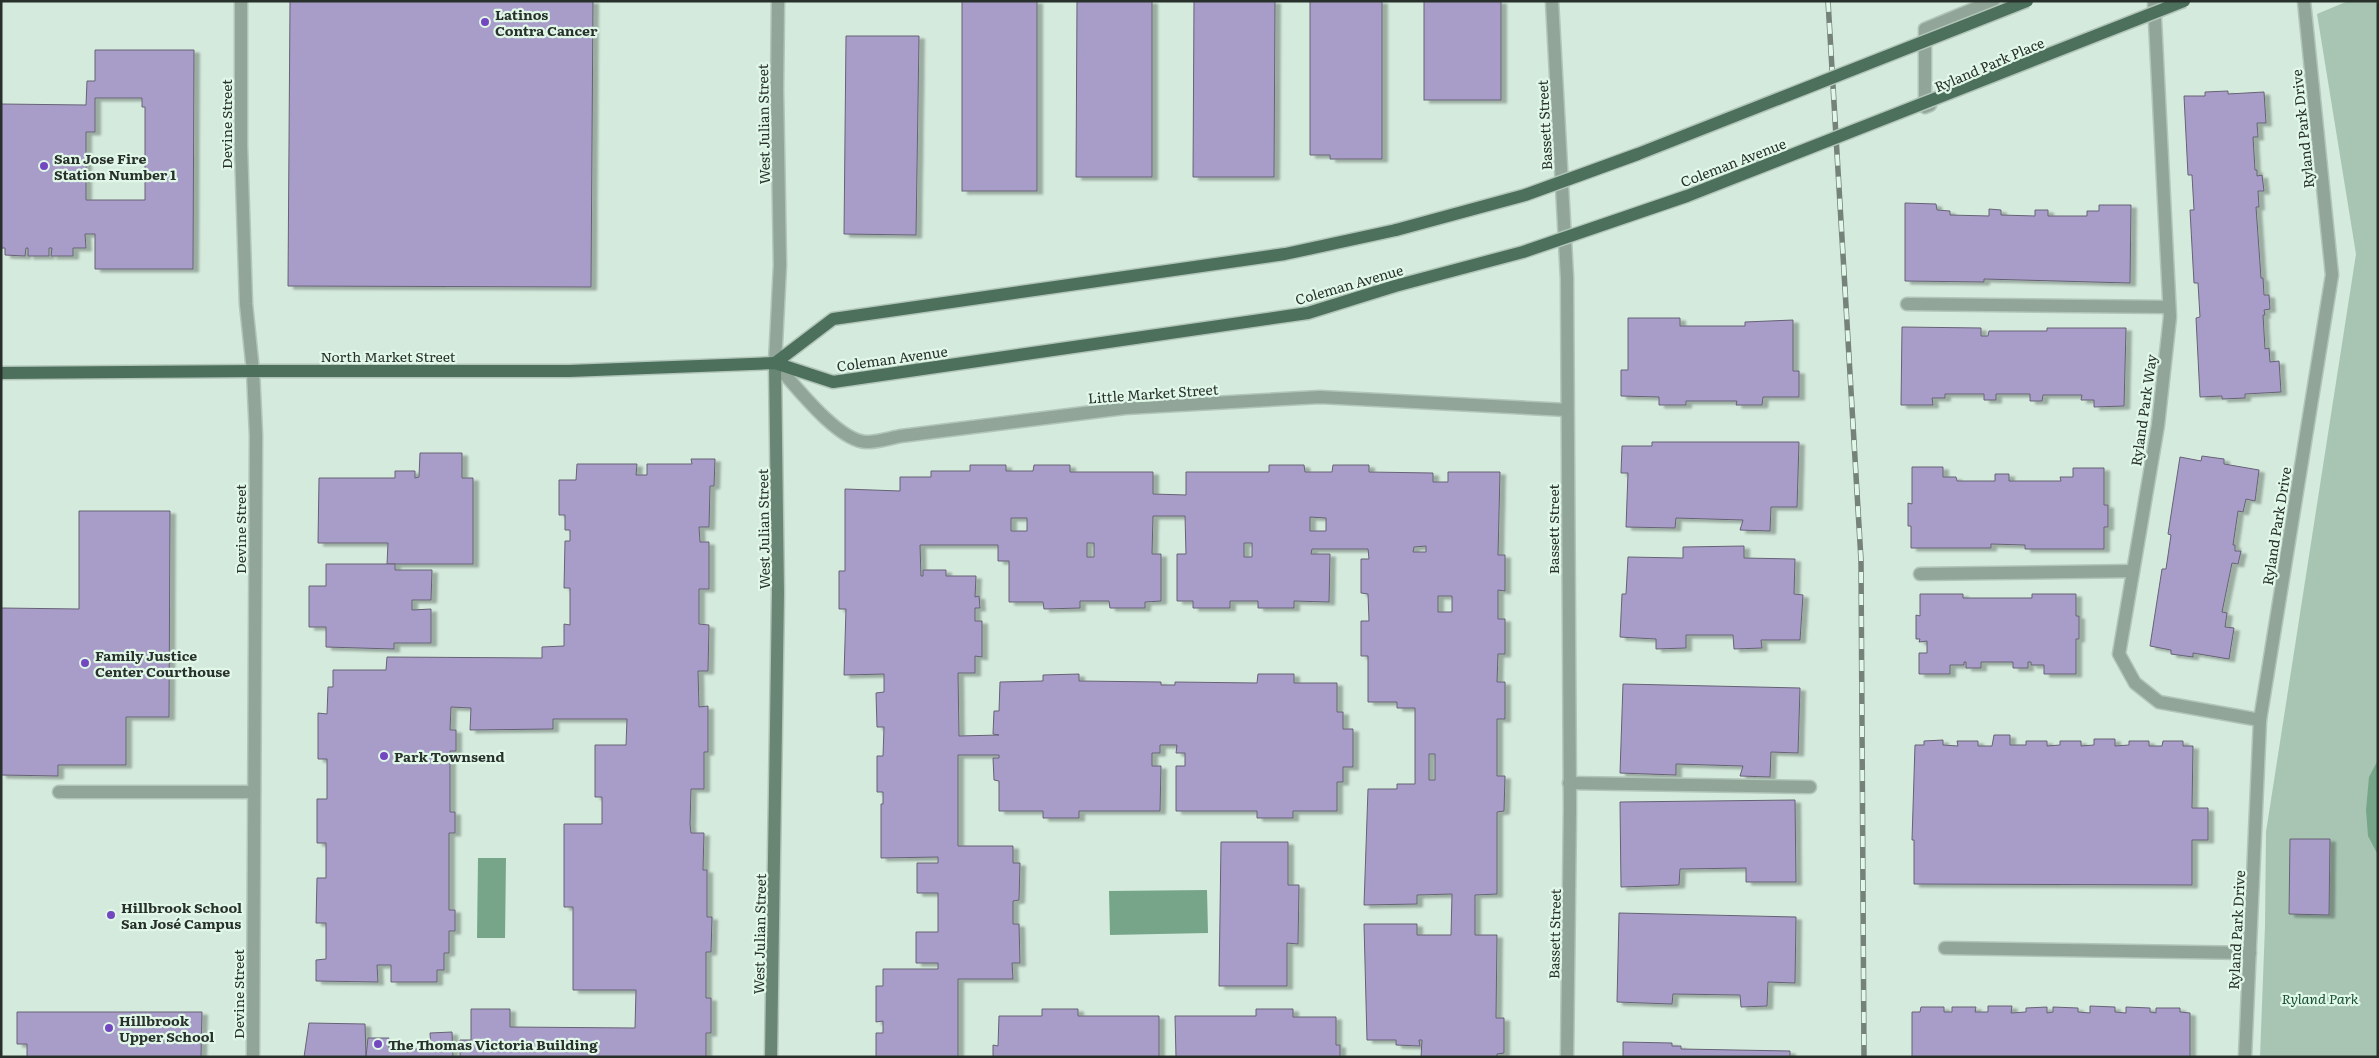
<svg xmlns="http://www.w3.org/2000/svg" width="2379" height="1058" font-family="Literata,serif">
<style>
.green{fill:#a8c5b3}
.water{fill:#77a58a}
.building{fill:#a89dc9;stroke:#666275;fill-rule:evenodd;filter:url(#shadow)}
.lines{fill:none;stroke-linecap:round;stroke-linejoin:round}
.lane-casing{stroke:#b2c5b9;stroke-width:15}
.street-casing{stroke:#b2c5b9;stroke-width:15}
.secondary-casing{stroke:#b2c5b9;stroke-width:15}
.primary-casing{stroke:#b2c5b9;stroke-width:15}
.lane{stroke:#91a599;stroke-width:12}
.street{stroke:#91a599;stroke-width:12}
.secondary{stroke:#698674;stroke-width:12}
.primary{stroke:#4c705b;stroke-width:12}
.rail-casing{stroke:#748279;stroke-width:5.5}
.rail{stroke:#e1f8e9;stroke-width:4;stroke-dasharray:11;stroke-linecap:butt}
.primary-bridge-casing{stroke:#b2c5b9;stroke-width:15;stroke-linecap:butt}
.primary-bridge{stroke:#4c705b;stroke-width:12}
.poi-dot{fill:#7347c0;stroke:#e1f8e9;stroke-width:2}
.labels{text-anchor:middle;dominant-baseline:central;stroke-width:4.5;stroke-linejoin:round;paint-order:stroke}
.poi-label{font-size:14px;font-weight:bold;fill:#28302b;stroke:#e1f8e9;text-anchor:start}
.street-label{font-size:14px;fill:#28302b;stroke:#e1f8e9}
.park-label{font-size:14px;font-style:italic;fill:#184f34;stroke:#e1f8e9}
</style>
<defs>
<filter id="shadow"><feDropShadow dx="5.5" dy="3" stdDeviation="1" flood-color="#0004"/></filter>
</defs>
<rect width="100%" height="100%" fill="#d4eadc"/>
<path class="green" d="M2348 1H2378V1057H2260L2265 926 2266 832 2356 254 2317 14Z"/>
<g class="water">
<path d="M2378 760V855L2368 836 2366 810 2369 777Z"/>
<path d="M478 858H506L505 938H477Z"/>
<path d="M1207 890 1208 933 1110 935 1109 891Z"/>
</g>
<g class="building">
<path d="M290 1H593L591 287 288 286Z"/>
<rect x="962" y="1" width="75" height="190"/>
<path d="M1077 1H1152V177H1076Z"/>
<path d="M1194 1H1275L1274 177H1193Z"/>
<path d="M1310 1H1382V159H1330V155H1310Z"/>
<rect x="1424" y="1" width="77" height="99"/>
<path d="M846 36H919L916 235 844 234Z"/>
<path d="M95 50H194L193 269H95V234H85L86 248H73V256H51L52 248H49V256H28V248H26L25 256 5 255V248H1V104L86 105 87 81H95ZM95 98H142V107H145V200H86V132H95Z"/>
<path d="M2228 91V94L2264 92 2266 123H2257L2258 137H2253L2255 170H2257V176L2262 175 2264 191H2258L2259 207H2256L2261 278H2263L2264 295H2269L2270 309 2264 310 2265 315H2263L2265 349 2269 348 2270 362 2279 361 2281 392 2245 394V398L2222 399V396L2200 397 2196 318 2200 317 2198 283H2194L2190 210H2194L2192 175H2188L2184 96H2205V92Z"/>
<path d="M1905 203 1936 204 1937 210 1950 211V215L1989 216V209L2001 210V215L2035 216V210H2048V216H2087V211H2099V205H2131L2130 283 1984 279V282L1905 281Z"/>
<path d="M1628 318H1680V326H1745V322L1793 320V371H1799V397H1763L1762 405H1736L1737 401H1686V405H1659V397L1621 396V370H1628Z"/>
<path d="M1902 327 1981 328V336H1988L1989 331H2047V328H2126L2124 406 2094 407V400H2081L2082 395H2043L2042 401H2030V394H1996V400H1984V394H1945V398H1932L1933 405H1901Z"/>
<path d="M1652 442H1799L1797 507H1771L1770 531 1740 530 1743 520 1676 518 1675 528 1626 527 1628 473H1621L1622 446H1652Z"/>
<path d="M420 453H462V478H473V564H387L388 543H318L319 478H395V471H415V478L419 477Z"/>
<path d="M2202 456 2224 459V464L2259 470 2255 501 2246 499 2243 512 2238 511 2233 545H2235V551H2241L2238 564 2232 563 2222 612 2227 613 2225 627 2234 628 2229 659 2193 653V657L2171 654V650L2150 646 2162 569H2166L2171 535 2168 534 2180 457 2201 461Z"/>
<path d="M691 459H715L714 486H710L709 527H699L700 542H709V589H699V624L709 625 708 671H698L699 707 708 706V752H704V789H691L690 824 691 833H704L703 870H707V917H712L711 952H706V998H711V1033H706V1057H460V1040H471V1009H510V1027L635 1028 636 990H573V907H564V824H602V797H595V745H626L627 719H553V729L470 730 471 708 451 707 450 730H456V751H450V812H455V833H449V910H455V931H449V953H444V970H437V982H391V965H377L378 982 316 981V960L326 959V923H316L317 878H326V843H317V799H327V759H318V713L327 714 328 687H333V670H386L387 657 542 658V647L564 646V624L570 625V588H564L565 541H570V530H565V515H559V480H576L577 464H637L636 475H647V464H692Z"/>
<path d="M970 465H1006V471H1033L1034 465H1070V472H1153V494L1186 495V472H1269V465H1304L1305 472H1332L1333 465H1369V472L1433 473V482H1448V472H1500L1498 555H1505V591L1498 590V619H1505V654H1498L1497 682H1505V719H1497V776H1505L1504 811 1497 812V894L1475 895V935H1497L1496 1018H1504V1053L1497 1054V1057H1421L1422 1040H1419L1420 1046 1396 1045V1040H1367L1364 924H1417V935H1451L1452 894 1417 895V904L1364 905 1368 789H1397V784H1415V708H1397V702H1368V656H1361V621H1369L1368 594 1361 593V559H1369L1368 549H1312L1311 554H1330L1329 602 1294 601V608H1258V601H1230V608H1193V601H1177V554H1186L1185 516H1153L1152 554H1161V601L1145 602V608H1110L1109 601H1080V608L1044 609 1043 602H1009V561H998V545H920L921 576H923V570H946V576H976L975 597 979 596 980 608H975V621H982V657L975 656V673H958L959 736 999 735 993 734 994 711H999L1000 682 1043 681V675L1079 674V681L1161 682V685H1175V682L1257 683 1258 674H1294V683H1337V712H1343V729H1353V767H1343V782H1337V811H1293V818H1257V811H1176V766H1185V753H1176L1177 745H1160V753H1152V766H1161L1160 811H1079V818H1043V811H999V781L994 780 993 758H999V755H958V846H1013V863H1020L1019 900 1013 901V924H1019L1020 963H1012L1013 979H958V1057H876V1033H883V1021L876 1022V986H883V969H938V963H916V932H938V893H917V863H938V857L881 858V804H883V792H877V756H883L884 727H877L876 693 884 692V674L844 675 846 609H839V571H845V489L900 491V477H931V471H970ZM1310 517 1326 518V531H1310ZM1011 518H1027V531H1011ZM1087 543H1094V557H1087ZM1244 543H1252V557H1244ZM1426 546V552H1413L1414 547ZM1438 596H1452V612H1438ZM1429 754H1435V780H1429Z"/>
<path d="M1912 467H1943V477H1956L1957 481H1995V474H2009V481H2061L2060 477H2073V468H2104V505H2108V527H2104V549H2025V545L1991 544V548H1911V526H1908V503L1912 504Z"/>
<path d="M79 511H170L169 717H126V765H58V776L1 775V608L79 609Z"/>
<path d="M1744 546V558L1795 559 1794 594 1803 595 1800 640H1761L1762 648 1734 649 1733 635H1686V648L1656 649V639L1620 637 1622 594H1626L1628 557 1683 558V547Z"/>
<path d="M326 564H395V570H432L431 600H412V610L431 609V643H394V649L326 647V627H309V586H326Z"/>
<path d="M1920 594H1963V598H2032V594H2076V616H2079V639H2076V674H2044V665H2031V662H2028V668H2013V662H1981V668H1966V662H1964V665H1950V674H1919V653H1927V641L1919 642 1920 639H1916V615L1920 616Z"/>
<path d="M1623 684 1800 688 1798 753 1771 752 1770 777 1740 776 1743 766 1676 764V775L1620 773Z"/>
<path d="M1994 735H2010V745H2026V741H2047V746L2060 745V741H2081V746L2094 745V739H2115V746L2129 745V741H2149V746H2162L2163 741H2183V746H2193L2192 808H2208V840H2192V885L1914 884V840H1912L1915 745H1924V741L1943 740V745L1958 746 1957 741H1978V746H1992Z"/>
<path d="M1795 800 1796 882H1746V868L1680 869 1679 885 1621 887 1620 802Z"/>
<path d="M2290 839H2330L2329 915 2289 914Z"/>
<path d="M1221 842H1288V885H1299L1298 944 1287 943V986H1219Z"/>
<path d="M1619 913 1796 917 1795 983 1768 982 1767 1006 1741 1007 1740 995 1673 994 1672 1004 1617 1002Z"/>
<path d="M1988 1006H2012L2011 1013 2026 1012V1008L2047 1007V1013L2053 1012V1007L2078 1008V1012L2090 1013V1006L2115 1007V1012L2126 1013V1007L2150 1008V1012L2156 1013V1008H2180V1012L2190 1013V1057H1912V1012H1920L1921 1007H1944V1012H1952V1007H1976L1975 1012H1988Z"/>
<path d="M1042 1009H1078V1016H1159V1057H993V1045L998 1046 999 1016H1042Z"/>
<path d="M1256 1009H1293V1017H1336V1045H1340V1057H1176L1175 1016H1256Z"/>
<path d="M17 1012H202L201 1057H27V1044H17Z"/>
<path d="M309 1023 365 1024 366 1057H304Z"/>
<path d="M452 1032 453 1057H366L368 1038H389V1049H431L430 1033Z"/>
<path d="M1623 1042 1672 1043V1046H1681V1049L1790 1051V1057H1623Z"/>
</g>
<g class="lines">
<defs>
<g id="lane">
<path d="M2154 1 2170 317 2158 425 2119 654 2135 683 2159 702 2260 720"/>
<path d="M1930 105 1925 107V29L1993 1"/>
<path d="M1907 304 2169 307"/>
<path d="M1920 574 2133 571"/>
<path d="M1569 783 1810 787"/>
<path d="M59 792H254"/>
<path d="M1945 948 2250 953"/>
</g>
<g id="street">
<path d="M241 1V146L246 304 253 371 256 435 253 1057"/>
<path d="M778 1 777 89 780 265 775 363C794 384 838 442 867 442 878 442 890 438 901 436L1125 408 1320 397 1567 410"/>
<path d="M1552 1 1567 278 1570 809 1567 1057"/>
<path d="M2245 1057 2260 720 2332 275 2304 1"/>
</g>
<path id="secondary" d="M771 1057 778 593 775 363"/>
<g id="primary">
<path d="M775 363 833 319 1285 254 1396 230"/>
<path d="M1 373 253 371H569L775 363 833 382 1308 313 1395 286"/>
</g>
</defs>
<use href="#lane" class="lane-casing"/>
<use href="#street" class="street-casing"/>
<use href="#secondary" class="secondary-casing"/>
<use href="#primary" class="primary-casing"/>
<use href="#lane" class="lane"/>
<use href="#street" class="street"/>
<use href="#secondary" class="secondary"/>
<use href="#primary" class="primary"/>
<defs>
<path id="rail" d="M1828 1 1861 560 1864 1057"/>
</defs>
<use href="#rail" class="rail-casing"/>
<use href="#rail" class="rail"/>
<defs>
<g id="primary-bridge">
<path d="M1396 230 1525 195 1638 154 2027 1"/>
<path d="M1395 286 1523 252 1687 196 2184 1"/>
</g>
</defs>
<use href="#primary-bridge" class="primary-bridge-casing"/>
<use href="#primary-bridge" class="primary-bridge"/>
</g>
<g class="poi-dot">
<circle cx="485" cy="22" r="5"/>
<circle cx="44" cy="166" r="5"/>
<circle cx="85" cy="663" r="5"/>
<circle cx="384" cy="756" r="5"/>
<circle cx="111" cy="915" r="5"/>
<circle cx="109" cy="1028" r="5"/>
<circle cx="378" cy="1044" r="5"/>
</g>
<g class="labels">
<g class="poi-label">
<text x="495" y="14">Latinos<tspan x="495" dy="16">Contra Cancer</tspan></text>
<text x="54" y="158">San Jose Fire<tspan x="54" dy="16">Station Number 1</tspan></text>
<text x="95" y="655">Family Justice<tspan x="95" dy="16">Center Courthouse</tspan></text>
<text x="394" y="756">Park Townsend</text>
<text x="121" y="907">Hillbrook School<tspan x="121" dy="16">San José Campus</tspan></text>
<text x="119" y="1020">Hillbrook<tspan x="119" dy="16">Upper School</tspan></text>
<text x="388" y="1044">The Thomas Victoria Building</text>
</g>
<g class="street-label">
<text transform="translate(1989 64) rotate(-23)">Ryland Park Place</text>
<text transform="translate(226 124) rotate(-90)">Devine Street</text>
<text transform="translate(763 124) rotate(-91)">West Julian Street</text>
<text transform="translate(1544 125) rotate(-93)">Bassett Street</text>
<text transform="translate(2302 129) rotate(-96)">Ryland Park Drive</text>
<text transform="translate(1733 162) rotate(-21)">Coleman Avenue</text>
<text transform="translate(1349 284) rotate(-16)">Coleman Avenue</text>
<text x="388" y="356">North Market Street</text>
<text transform="translate(892 358) rotate(-8)">Coleman Avenue</text>
<text transform="translate(1153 393) rotate(-4)">Little Market Street</text>
<text transform="translate(2143 410) rotate(-82)">Ryland Park Way</text>
<text transform="translate(2276 526) rotate(-81)">Ryland Park Drive</text>
<text transform="translate(240 529) rotate(-90)">Devine Street</text>
<text transform="translate(763 529) rotate(-91)">West Julian Street</text>
<text transform="translate(1553 529) rotate(-90)">Bassett Street</text>
<text transform="translate(2236 930) rotate(-87)">Ryland Park Drive</text>
<text transform="translate(759 934) rotate(-89)">West Julian Street</text>
<text transform="translate(1554 934) rotate(-89)">Bassett Street</text>
<text transform="translate(238 994) rotate(-90)">Devine Street</text>
</g>
<g class="park-label">
<text x="2320" y="998">Ryland Park</text>
</g>
</g>
<rect width="2379" height="1058" fill="none" stroke="#28302b" stroke-width="5"/>
</svg>
